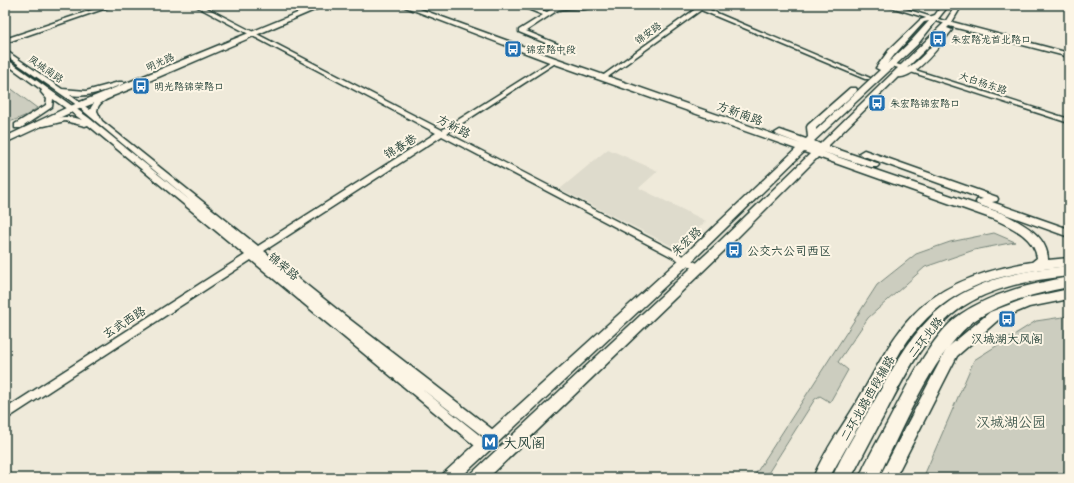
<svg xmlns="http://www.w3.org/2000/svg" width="1074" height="483" font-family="'Patrick Hand','LXGW WenKai TC',sans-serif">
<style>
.built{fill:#dedbcc}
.green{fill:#cccdbf;stroke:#76857a}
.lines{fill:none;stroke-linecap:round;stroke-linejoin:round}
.minor-casing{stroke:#1f3d34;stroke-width:3}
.major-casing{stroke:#1f3d34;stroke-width:3}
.highway-casing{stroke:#1f3d34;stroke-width:3}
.minor{fill:#fcf5e5;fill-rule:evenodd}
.major{fill:#fcf5e5;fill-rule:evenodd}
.highway{fill:#fcf5e5;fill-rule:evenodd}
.labels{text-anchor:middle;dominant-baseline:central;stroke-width:4;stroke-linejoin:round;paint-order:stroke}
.far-street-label{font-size:10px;fill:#1f3d34;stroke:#fcf5e5}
.far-poi-label{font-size:10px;fill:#1f3d34;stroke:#fcf5e5;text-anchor:start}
.street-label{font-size:12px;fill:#1f3d34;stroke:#fcf5e5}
.poi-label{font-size:12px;fill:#1f3d34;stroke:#fcf5e5;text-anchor:start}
.near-park-label{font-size:14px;fill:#425a50;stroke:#fcf5e5}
.near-poi-label{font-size:14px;fill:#1f3d34;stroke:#fcf5e5;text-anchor:start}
</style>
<rect width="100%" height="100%" fill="#efeada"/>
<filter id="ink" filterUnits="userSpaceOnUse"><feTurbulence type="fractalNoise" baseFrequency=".025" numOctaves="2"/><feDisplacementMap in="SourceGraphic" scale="8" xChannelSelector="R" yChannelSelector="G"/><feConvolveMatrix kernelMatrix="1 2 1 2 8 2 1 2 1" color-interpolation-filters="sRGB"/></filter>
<g filter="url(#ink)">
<path class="built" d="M608 149 658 171 639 188 706 221 679 246 674 247 560 189Z"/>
<g class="green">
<path d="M5 84 37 108 27 115 5 124Z"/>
<path d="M994 233 1015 242 974 250 925 267 868 318 838 362 848 370 830 402 820 396 815 399 765 478H753L877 285 916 254 950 242Z"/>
<path d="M1069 316V478H923L974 360 1036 321Z"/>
</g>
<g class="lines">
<defs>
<g id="minor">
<path d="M107 5H115L5 43V39Z"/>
<path d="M194 5H201L442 130 553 60H557V62L447 133 703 266 705 268 703 270H697L442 136 264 251 344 315 497 433 499 437 497 441 493 443 489 441 422 389 488 442 490 446 488 450 484 452 480 450 251 260 5 420V409L245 255 88 125 85 126 65 121 44 126H41V122C56 117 67 115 82 120L53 99 52 107 21 128H15V124L46 105 47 99 41 92 42 90 5 63V58L89 118 192 202 74 103 5 55V50L62 89 86 91 119 82H123V84C106 90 89 98 70 95L90 110C93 101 103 94 112 95V97C105 100 98 103 97 111L102 121 258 246 436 133Z"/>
<path d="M518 5H526L547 12C561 3 578 5 595 5 586 13 569 7 558 10L526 31 567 48 568 49 565 51 519 32V30L543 15Z"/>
<path d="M690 5H708L705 8 870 78 869 79H865L701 10 605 79H601V77L697 8Z"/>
<path d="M884 5H893L951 23 946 24Z"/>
<path d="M889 63H893L1069 119V123L889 65Z"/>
</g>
<g id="major">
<path d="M317 5H326L128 90 74 111 5 143V137L68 107Z"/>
<path d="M400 5H409L558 59 801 144 777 135 775 133 780 130 806 139 808 137 807 127 808 125 850 88H856L857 90 856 92 816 128V130L880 70 876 68 889 50 920 20 935 15 942 5H949L917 45 814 141 820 144 945 22 956 5H962L952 22 1069 53V57L949 26 947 28 952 30C943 42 915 80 898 77L828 146 877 163 879 165 877 167H871L823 152 1004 214C1022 223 1048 236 1048 260L1069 258V266C998 273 943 286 902 349L829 478H813C824 451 842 427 857 402 874 373 889 340 913 315 943 283 989 269 1032 262L1037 258C1034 237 1013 228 996 220L818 157 728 247 488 478H469L472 473 720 241 810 154 804 152 690 263 460 478H441L444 473 682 257 796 149 552 63ZM929 21 911 41 887 64 895 54 924 22ZM942 33C932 46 921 60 906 69Z"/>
<path d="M864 150 997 197 998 199 997 201 992 202 1069 229V237L977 204 976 202 977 200 983 199 861 155 859 153Z"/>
<path d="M1069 289V299L1029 307 998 320 957 356 895 478H879L947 348 990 312 1027 298Z"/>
</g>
<g id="highway">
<path d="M1069 266V276C1032 280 994 286 962 307 927 331 907 372 888 408 875 432 863 455 851 478H832C844 450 861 424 876 398 892 370 907 341 930 318 966 281 1020 270 1069 266Z"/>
<path d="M1069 277V287C1039 293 1012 299 985 314 980 317 974 320 970 324 931 358 901 431 878 478H859C867 459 877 442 887 424 904 392 931 334 961 314 994 292 1031 284 1069 277Z"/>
</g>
</defs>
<use href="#minor" class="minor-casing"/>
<use href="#major" class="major-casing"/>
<use href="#highway" class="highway-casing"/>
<use href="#minor" class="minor"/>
<use href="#major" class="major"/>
<use href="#highway" class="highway"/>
</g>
</g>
<defs>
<symbol id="bus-square" viewBox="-11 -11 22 22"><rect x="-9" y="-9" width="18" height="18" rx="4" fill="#1f6fb2" stroke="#fcf5e5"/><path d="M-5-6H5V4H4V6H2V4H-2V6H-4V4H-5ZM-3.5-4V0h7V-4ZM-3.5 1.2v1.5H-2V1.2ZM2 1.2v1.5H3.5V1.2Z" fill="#fff"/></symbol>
<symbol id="metro-square" viewBox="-11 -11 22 22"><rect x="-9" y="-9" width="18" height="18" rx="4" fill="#1f6fb2" stroke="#fcf5e5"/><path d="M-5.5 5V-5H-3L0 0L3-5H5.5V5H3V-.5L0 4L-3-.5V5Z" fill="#fff"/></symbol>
</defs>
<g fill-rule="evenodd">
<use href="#bus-square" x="928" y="29" width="20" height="20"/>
<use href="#bus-square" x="503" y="39" width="20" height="20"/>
<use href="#bus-square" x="131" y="76" width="20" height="20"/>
<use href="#bus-square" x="867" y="93" width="20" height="20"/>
<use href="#bus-square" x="724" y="240" width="20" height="20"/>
<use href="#bus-square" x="997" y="309" width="20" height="20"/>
<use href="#metro-square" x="480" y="432" width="20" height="20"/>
</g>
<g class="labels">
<g class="far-street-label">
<text transform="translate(648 33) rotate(-36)">锦安路</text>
<text transform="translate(160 62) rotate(-24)">明光路</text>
<text transform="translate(46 69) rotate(35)">凤城南路</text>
<text transform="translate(983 83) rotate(18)">大白杨东路</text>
</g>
<g class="far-poi-label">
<text x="951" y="39">朱宏路龙首北路口</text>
<text x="526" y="49">锦宏路中段</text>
<text x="154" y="86">明光路锦荣路口</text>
<text x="890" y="103">朱宏路锦宏路口</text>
</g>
<g class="street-label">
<text transform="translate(740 113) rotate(20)">方新南路</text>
<text transform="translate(454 126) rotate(28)">方新路</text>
<text transform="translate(400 146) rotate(-32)">锦春巷</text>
<text transform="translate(686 241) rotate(-43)">朱宏路</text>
<text transform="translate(284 266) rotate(39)">锦荣路</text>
<text transform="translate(124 322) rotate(-33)">玄武西路</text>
<text transform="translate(925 337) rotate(-51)">二环北路</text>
<text transform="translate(867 398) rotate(-60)">二环北路西段辅路</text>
</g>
<g class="poi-label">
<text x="747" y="250">公交六公司西区</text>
<text x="1007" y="338" text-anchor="middle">汉城湖大风阁</text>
</g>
<g class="near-park-label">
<text x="1011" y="421">汉城湖公园</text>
</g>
<g class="near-poi-label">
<text x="503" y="442">大风阁</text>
</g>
</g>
<rect width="1074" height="483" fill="none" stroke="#fcf5e5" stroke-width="20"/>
<rect x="10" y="10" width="1054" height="463" fill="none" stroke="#1f3d34" stroke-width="1.5" filter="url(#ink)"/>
</svg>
